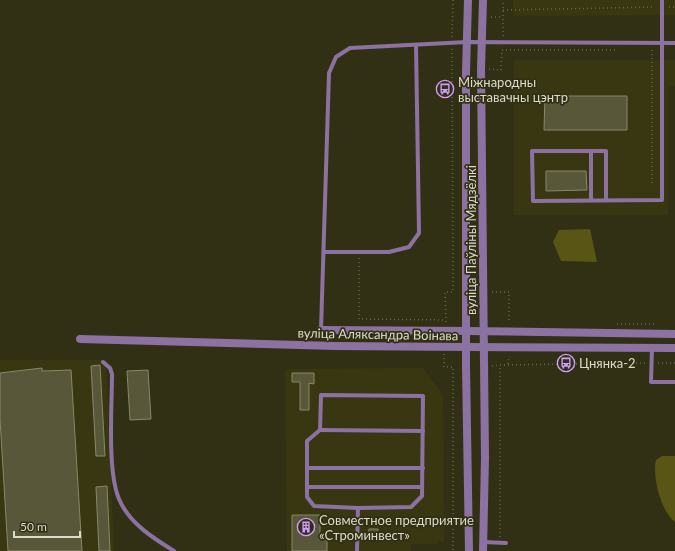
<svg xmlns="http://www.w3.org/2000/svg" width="675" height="551" font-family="Lato,sans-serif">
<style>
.built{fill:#393712}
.green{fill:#585515}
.building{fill:#58573a;stroke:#898869}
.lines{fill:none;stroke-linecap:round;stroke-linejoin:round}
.path{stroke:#68664e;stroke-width:1.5;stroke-dasharray:1 3;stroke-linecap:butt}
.service{stroke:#8b72a2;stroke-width:4}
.minor{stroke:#8b72a2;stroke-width:8}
.tertiary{stroke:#8b72a2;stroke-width:8}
.labels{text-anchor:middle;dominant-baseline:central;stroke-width:3.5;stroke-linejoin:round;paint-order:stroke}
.poi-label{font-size:13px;fill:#dbdbca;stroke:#323014;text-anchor:start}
.street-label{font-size:13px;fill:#dbdbca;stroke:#323014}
</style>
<rect width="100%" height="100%" fill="#323014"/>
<g class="built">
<path d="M513 0H675V15L513 16Z"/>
<path d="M514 60H675V86H668V215H514Z"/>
<path d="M0 360H106L114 551H0Z"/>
<path d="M423 368 443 395 444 541H438V544H411V551H287L285 369Z"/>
</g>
<g class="green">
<path d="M590 229 597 262 561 261 553 242 559 230Z"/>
<path d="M662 456H675V522C661 512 652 476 656 460Z"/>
</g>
<g class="building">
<path d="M545 96H627V130H544Z"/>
<path d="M546 171H586L587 190 546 191Z"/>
<path d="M100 365 105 456H96L91 366Z"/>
<path d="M42 368V371L71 370 82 551H8L0 419V373Z"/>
<path d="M148 370 151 419 130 420 127 371Z"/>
<path d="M292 373H314V384L309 383V410H300V382H292Z"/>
<path d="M107 486 110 551H99L96 487Z"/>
<path d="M292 515H320V540H327V551H292Z"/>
<path d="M369 529H378L377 539H368Z"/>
</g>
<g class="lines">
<g class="path">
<path d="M669 7H675"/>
<path d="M503 10 655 7"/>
<path d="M491 17H503"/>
<path d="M503 36V0"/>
<path d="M452 37 453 0"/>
<path d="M502 50H618"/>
<path d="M652 50V185"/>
<path d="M489 69 501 70 502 50"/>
<path d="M359 258V319L446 320"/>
<path d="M492 292H509V323"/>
<path d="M446 322 445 292H453L452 48"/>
<path d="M617 324H657"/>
<path d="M444 354V367H453V551"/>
<path d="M566 355V363"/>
<path d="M658 363H675"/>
<path d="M508 364 509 356"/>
<path d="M492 366 500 365"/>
<path d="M500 537V365L646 363"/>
</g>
<g class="service">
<path d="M591 151V200"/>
<path d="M606 200V151H532L533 201 662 200V0"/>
<path d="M324 252H389L409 247 419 233 416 45"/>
<path d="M321 330 329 73 336 57 350 48 467 42 675 43"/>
<path d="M652 348 651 382H675"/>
<path d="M103 362 110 368 112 374C112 406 107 471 119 499 129 523 153 538 174 551"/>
<path d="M320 430 423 431"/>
<path d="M307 468H423"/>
<path d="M307 487H422"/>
<path d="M483 542 506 543"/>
<path d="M357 551 358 508 411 507 422 496 423 396 321 395 320 430 307 441V497L314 506 358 508"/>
</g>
<g class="minor">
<path d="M321 330 467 331"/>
<path d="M80 339 335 346 467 347"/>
</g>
<g class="tertiary">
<path d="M468 0 466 72V366L469 551"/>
<path d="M483 0 481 69 485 458 483 551"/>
<path d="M467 331 675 334"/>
<path d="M467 347 675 348"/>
</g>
</g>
<defs>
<symbol id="bus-ring" viewBox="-11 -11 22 22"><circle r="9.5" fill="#323014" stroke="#d09dfe" stroke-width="1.5"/><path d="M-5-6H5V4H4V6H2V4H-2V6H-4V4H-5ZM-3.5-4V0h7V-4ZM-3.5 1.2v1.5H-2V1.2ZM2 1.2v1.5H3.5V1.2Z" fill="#d09dfe"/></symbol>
<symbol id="building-ring" viewBox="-11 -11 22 22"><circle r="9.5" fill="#323014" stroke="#d09dfe" stroke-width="1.5"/><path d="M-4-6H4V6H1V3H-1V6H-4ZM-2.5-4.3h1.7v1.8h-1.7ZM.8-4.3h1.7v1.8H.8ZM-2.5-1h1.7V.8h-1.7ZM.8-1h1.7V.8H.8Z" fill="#d09dfe"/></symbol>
</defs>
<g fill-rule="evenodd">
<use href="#bus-ring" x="435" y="79" width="20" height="20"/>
<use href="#bus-ring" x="556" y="353" width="20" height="20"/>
<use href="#building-ring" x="296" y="517" width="20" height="20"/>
</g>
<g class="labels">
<g class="poi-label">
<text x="458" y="82">Міжнародны<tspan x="458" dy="15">выставачны цэнтр</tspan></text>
<text x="579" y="363">Цнянка-2</text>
<text x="319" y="520">Совместное предприятие<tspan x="319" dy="15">«Строминвест»</tspan></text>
</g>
<g class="street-label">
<text transform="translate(471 240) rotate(-90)">вуліца Паўліны Мядзёлкі</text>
<text transform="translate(378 334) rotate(1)">вуліца Аляксандра Воінава</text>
</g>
</g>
<path d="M14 531v6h66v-6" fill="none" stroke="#dbdbca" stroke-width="2"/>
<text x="20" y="531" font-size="12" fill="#dbdbca" stroke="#323014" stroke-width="3" paint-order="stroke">50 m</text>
</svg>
